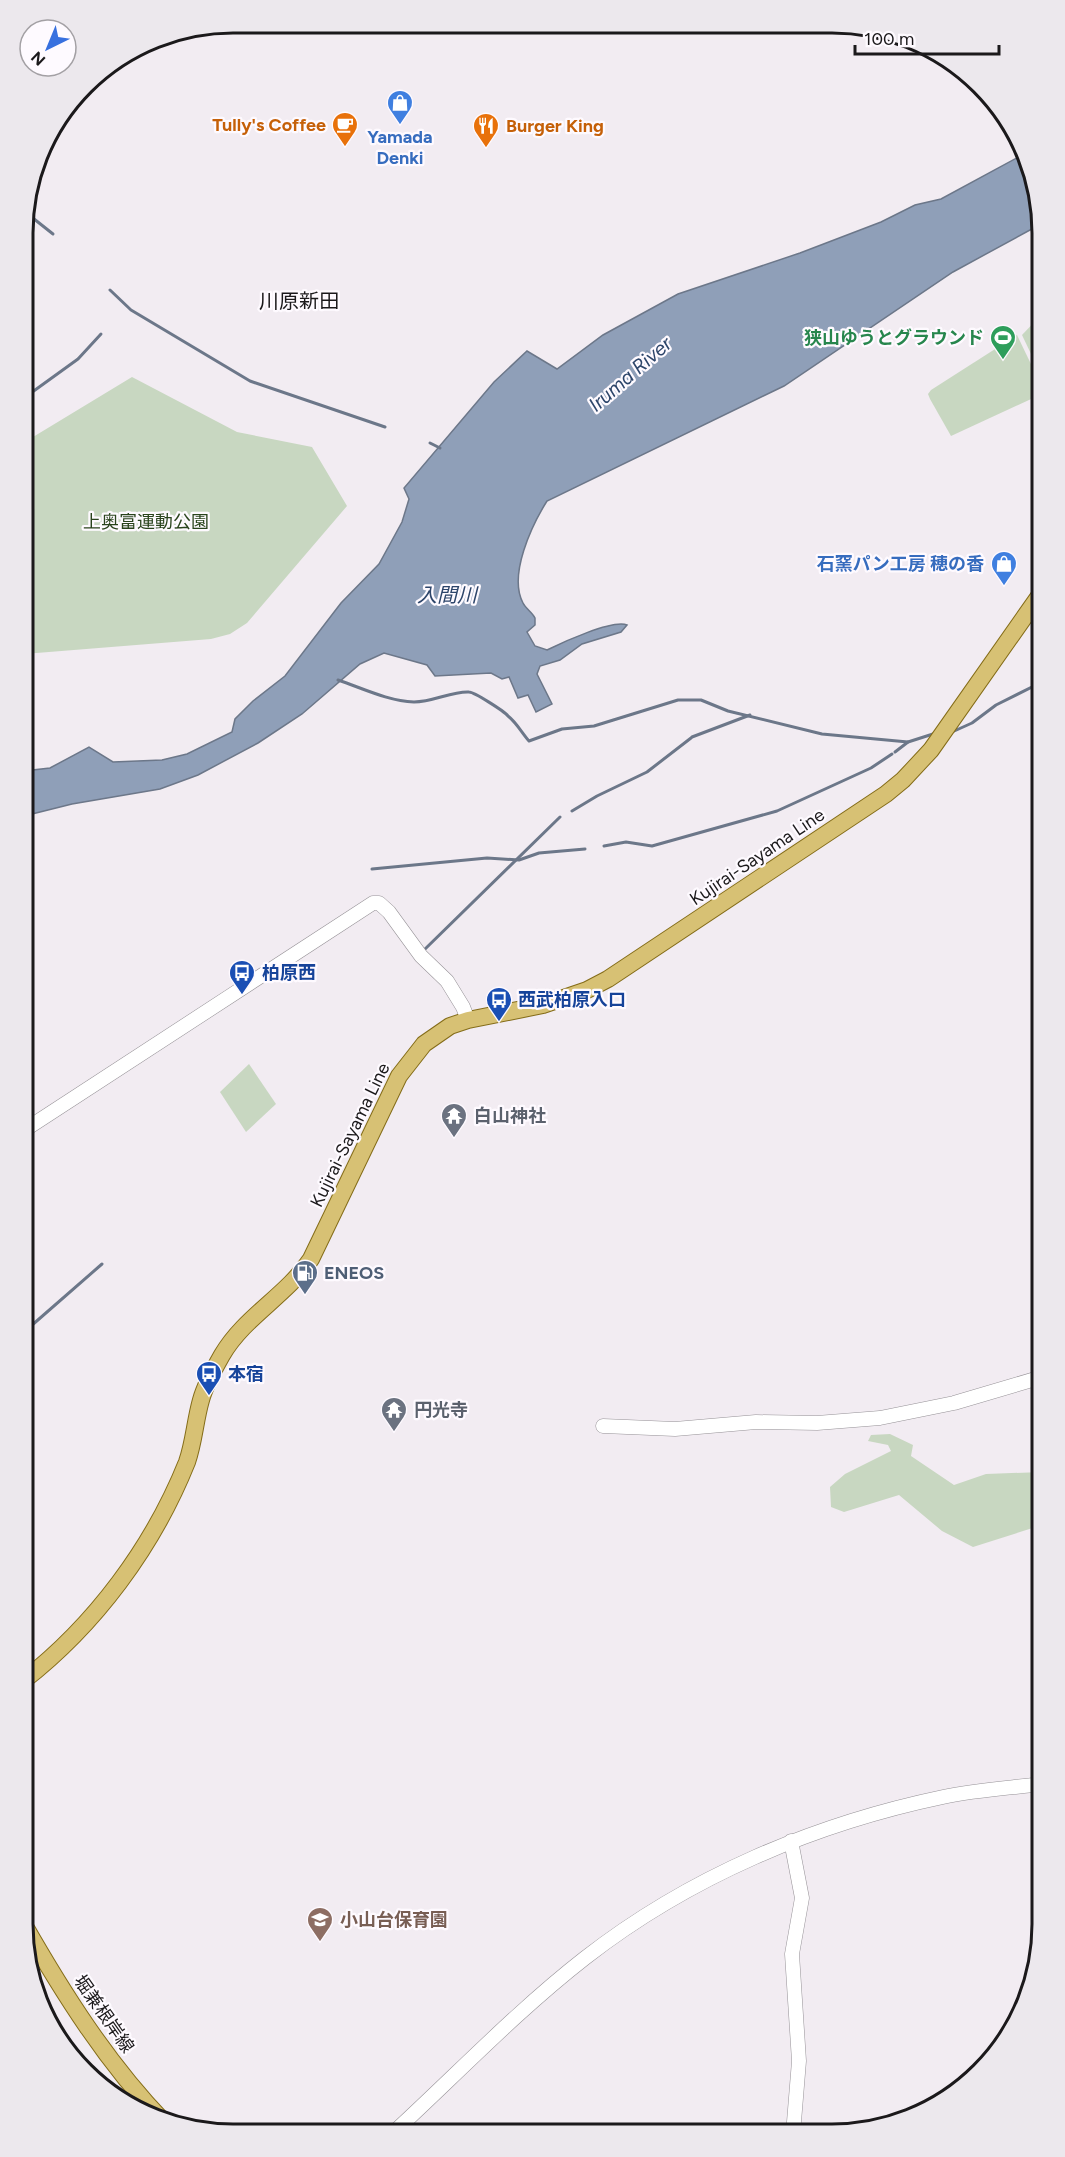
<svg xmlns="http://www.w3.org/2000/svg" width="1065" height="2157" font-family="Figtree,'Noto Sans JP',sans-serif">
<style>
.green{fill:#c8d7c1}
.water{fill:#8f9fb8;stroke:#6c7789;stroke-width:1.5}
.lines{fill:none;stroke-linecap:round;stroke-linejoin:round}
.stream{stroke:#6c7789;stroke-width:3}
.minor-casing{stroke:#969297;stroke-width:15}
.major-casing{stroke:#846c18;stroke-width:18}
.minor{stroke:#fff;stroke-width:14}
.major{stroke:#d7c174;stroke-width:16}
.labels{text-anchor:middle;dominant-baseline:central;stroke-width:4.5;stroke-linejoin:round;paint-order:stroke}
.food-label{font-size:18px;font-weight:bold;fill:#c56008;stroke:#fefaff;text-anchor:end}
.shop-label{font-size:18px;font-weight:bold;fill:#366cbe;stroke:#fefaff}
.leisure-label{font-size:18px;font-weight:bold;fill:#27864d;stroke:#fefaff;text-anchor:end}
.park-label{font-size:18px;fill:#2a441d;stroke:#fefaff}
.street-label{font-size:18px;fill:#1b191b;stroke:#fefaff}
.transit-label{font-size:18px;font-weight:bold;fill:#164399;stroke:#fefaff;text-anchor:start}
.worship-label{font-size:18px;font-weight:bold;fill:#5b616d;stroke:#fefaff;text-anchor:start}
.service-label{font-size:18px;font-weight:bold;fill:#4e5e75;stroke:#fefaff;text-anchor:start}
.education-label{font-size:18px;font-weight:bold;fill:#785e54;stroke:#fefaff;text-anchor:start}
.neighbourhood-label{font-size:20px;fill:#1b191b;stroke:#fefaff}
.water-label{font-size:20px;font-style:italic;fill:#2d456a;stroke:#fefaff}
.rim{fill:none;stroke:#1b191b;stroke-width:3}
</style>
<rect width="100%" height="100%" fill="#f2ecf2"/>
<g class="green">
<path d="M1042 314V377L1022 335Z"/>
<path d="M1017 335 1042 387V394L951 436 930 399 928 394 931 390Z"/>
<path d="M132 377 237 432 312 447 347 506 247 623 230 634 211 639 24 654V437H33Z"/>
<path d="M249 1064 276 1104 246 1132 220 1092Z"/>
<path d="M890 1434 913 1445 911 1456 954 1485 986 1474 1042 1472V1525L973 1547 942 1531 899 1495 844 1512 831 1507 830 1487 845 1474 891 1451 888 1445 868 1441 871 1435Z"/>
</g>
<path class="water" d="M1024 154 1031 166 1041 224 953 272 784 386 547 501C532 525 508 575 523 603 526 609 532 612 535 618V625L527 632 535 646 547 650C561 643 613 619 627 625L621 632 582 644 560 660 540 666 537 674 552 704 536 712 528 695 518 698 509 677 502 679 491 673 435 676 427 665 384 653 360 664 302 714 258 743 198 775 160 789 72 804 24 816V771L50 768 89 747 113 762 162 760 187 754 232 732 235 719 253 701 285 676 341 603 379 564 402 522 409 499 404 488 494 382 527 351 557 369 603 335 678 294 800 253 881 222 915 205 941 199Z"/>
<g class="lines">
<g class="stream">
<path d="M24 211 53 234"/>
<path d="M110 290 131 310 250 381 385 427"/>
<path d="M24 398 78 359 101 334"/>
<path d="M430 443 440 448"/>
<path d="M338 680C362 688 388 701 414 702 433 702 452 691 469 692 474 692 504 711 508 716 516 722 522 733 529 741L562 729 594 726 678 700H701L728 711 822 734 908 742"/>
<path d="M952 732 972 723 996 705 1042 682"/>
<path d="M692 737 750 715"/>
<path d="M895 752 908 742 933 734"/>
<path d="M572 811 597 796 647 772 691 738"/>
<path d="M604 846 626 842 652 846 777 811 871 768 892 754"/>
<path d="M372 869 487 858 519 860 539 853 585 849"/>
<path d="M423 951 560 817"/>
<path d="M23 1333 102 1264"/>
</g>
<defs>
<g id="minor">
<path d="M23 1131 373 903H379L389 912 421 956 447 981 463 1007 468 1020"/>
<path d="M603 1426 675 1429 756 1422 817 1423 880 1418 954 1403 1042 1377"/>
<path d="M791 1841 802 1898 792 1954 799 2061 793 2134"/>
<path d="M393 2133C456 2075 517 2011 585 1958 689 1877 814 1824 943 1797 975 1790 1009 1788 1042 1784"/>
</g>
<g id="major">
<path d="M23 1681C95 1625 153 1547 187 1462 194 1442 195 1421 201 1400 205 1385 214 1369 222 1355 244 1317 286 1296 311 1259L399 1076 424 1044 450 1026 468 1020 543 1005 587 990 608 979 886 794 903 780 931 750 1042 592"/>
<path d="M23 1923C63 1993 107 2063 164 2122"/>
</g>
</defs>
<use href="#minor" class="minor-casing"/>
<use href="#major" class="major-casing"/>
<use href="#minor" class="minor"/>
<use href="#major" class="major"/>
</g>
<defs>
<symbol id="shop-pin" viewBox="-11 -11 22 30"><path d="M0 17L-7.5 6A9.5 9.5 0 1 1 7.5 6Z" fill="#3f7fe0" stroke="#fefaff"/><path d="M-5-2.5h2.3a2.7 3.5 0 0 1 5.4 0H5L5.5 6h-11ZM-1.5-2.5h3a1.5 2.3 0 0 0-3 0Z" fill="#fff"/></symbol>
<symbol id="cafe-pin" viewBox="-11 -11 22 30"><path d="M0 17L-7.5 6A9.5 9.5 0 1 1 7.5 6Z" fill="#e8710a" stroke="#fefaff"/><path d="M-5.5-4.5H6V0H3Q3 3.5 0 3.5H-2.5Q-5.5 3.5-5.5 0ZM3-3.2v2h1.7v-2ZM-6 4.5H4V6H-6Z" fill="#fff"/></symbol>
<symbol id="restaurant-pin" viewBox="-11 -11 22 30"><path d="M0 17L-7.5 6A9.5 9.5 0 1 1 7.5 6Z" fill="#e8710a" stroke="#fefaff"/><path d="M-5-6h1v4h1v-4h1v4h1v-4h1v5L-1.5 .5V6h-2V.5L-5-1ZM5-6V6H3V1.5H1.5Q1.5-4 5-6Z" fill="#fff"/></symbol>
<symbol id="stadium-pin" viewBox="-11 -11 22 30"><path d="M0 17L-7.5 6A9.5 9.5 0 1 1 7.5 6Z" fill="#2e9e5b" stroke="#fefaff"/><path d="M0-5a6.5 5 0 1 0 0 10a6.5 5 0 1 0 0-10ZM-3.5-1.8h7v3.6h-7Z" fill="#fff"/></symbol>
<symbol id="bus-pin" viewBox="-11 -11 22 30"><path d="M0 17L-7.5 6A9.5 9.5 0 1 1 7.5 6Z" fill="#1a4fb4" stroke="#fefaff"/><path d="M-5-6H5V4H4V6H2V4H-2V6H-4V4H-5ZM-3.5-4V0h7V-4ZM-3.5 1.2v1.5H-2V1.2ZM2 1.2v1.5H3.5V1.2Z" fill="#fff"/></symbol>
<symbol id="temple-pin" viewBox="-11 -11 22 30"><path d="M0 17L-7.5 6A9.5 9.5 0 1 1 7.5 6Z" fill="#6b7280" stroke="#fefaff"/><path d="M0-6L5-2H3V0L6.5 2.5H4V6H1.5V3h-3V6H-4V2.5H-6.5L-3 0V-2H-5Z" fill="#fff"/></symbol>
<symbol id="fuel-pin" viewBox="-11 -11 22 30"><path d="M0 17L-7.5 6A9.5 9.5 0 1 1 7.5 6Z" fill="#5c6f8a" stroke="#fefaff"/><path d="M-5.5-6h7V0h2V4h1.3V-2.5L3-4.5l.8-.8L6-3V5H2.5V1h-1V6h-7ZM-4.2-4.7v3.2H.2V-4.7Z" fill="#fff"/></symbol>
<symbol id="school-pin" viewBox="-11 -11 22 30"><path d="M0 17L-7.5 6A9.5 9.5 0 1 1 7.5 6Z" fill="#8d6e63" stroke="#fefaff"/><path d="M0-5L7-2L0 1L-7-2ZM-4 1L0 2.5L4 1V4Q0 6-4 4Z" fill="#fff"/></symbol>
</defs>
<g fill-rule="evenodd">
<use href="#shop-pin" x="385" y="88" width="30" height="40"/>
<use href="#cafe-pin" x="330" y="110" width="30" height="40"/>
<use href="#restaurant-pin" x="471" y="111" width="30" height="40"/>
<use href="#stadium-pin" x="988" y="323" width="30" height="40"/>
<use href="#shop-pin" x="989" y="549" width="30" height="40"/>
<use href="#bus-pin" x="227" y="958" width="30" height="40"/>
<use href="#bus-pin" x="484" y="985" width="30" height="40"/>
<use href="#temple-pin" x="439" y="1101" width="30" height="40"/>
<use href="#fuel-pin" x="290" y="1258" width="30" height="40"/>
<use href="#bus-pin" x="194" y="1359" width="30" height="40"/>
<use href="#temple-pin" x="379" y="1395" width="30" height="40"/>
<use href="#school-pin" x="305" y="1905" width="30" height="40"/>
</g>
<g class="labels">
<g class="food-label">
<text x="326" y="125">Tully's Coffee</text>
<text x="506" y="126" text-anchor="start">Burger King</text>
</g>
<g class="shop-label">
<text x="400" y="137">Yamada<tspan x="400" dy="21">Denki</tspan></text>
<text x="984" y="564" text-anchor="end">石窯パン工房 穂の香</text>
</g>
<g class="leisure-label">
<text x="984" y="338">狭山ゆうとグラウンド</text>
</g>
<g class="park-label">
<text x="146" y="522">上奥富運動公園</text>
</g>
<g class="street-label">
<text transform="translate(757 857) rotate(-34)">Kujirai-Sayama Line</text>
<text transform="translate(350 1135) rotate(-64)">Kujirai-Sayama Line</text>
<text transform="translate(104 2014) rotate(55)">堀兼根岸線</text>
</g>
<g class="transit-label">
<text x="262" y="973">柏原西</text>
<text x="518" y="1000">西武柏原入口</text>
<text x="228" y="1374">本宿</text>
</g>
<g class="worship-label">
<text x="474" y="1116">白山神社</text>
<text x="414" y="1410">円光寺</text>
</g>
<g class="service-label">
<text x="324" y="1273">ENEOS</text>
</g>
<g class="education-label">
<text x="340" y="1920">小山台保育園</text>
</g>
<g class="neighbourhood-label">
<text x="299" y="301">川原新田</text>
</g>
<g class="water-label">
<text transform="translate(630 374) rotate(-41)">Iruma River</text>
<text x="447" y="595">入間川</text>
</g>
</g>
<path d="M0 0H1065V2157H0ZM233 33H832A200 200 0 0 1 1032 233V1924A200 200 0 0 1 832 2124H233A200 200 0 0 1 33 1924V233A200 200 0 0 1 233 33Z" fill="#ece8ed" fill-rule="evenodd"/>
<path class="rim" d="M233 33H832A200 200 0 0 1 1032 233V1924A200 200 0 0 1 832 2124H233A200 200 0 0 1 33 1924V233A200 200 0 0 1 233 33Z"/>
<g transform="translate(48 48) rotate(223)"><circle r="28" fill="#fefaff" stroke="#a3a0a4" stroke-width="1.5"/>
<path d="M0-4.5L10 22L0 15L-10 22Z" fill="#3770df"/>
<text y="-9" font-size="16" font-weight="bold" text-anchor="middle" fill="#1b191b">N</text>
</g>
<path d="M855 45v9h144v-9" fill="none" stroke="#1b191b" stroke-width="3"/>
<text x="864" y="45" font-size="18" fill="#1b191b" stroke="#fefaff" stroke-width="4.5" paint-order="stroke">100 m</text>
</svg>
